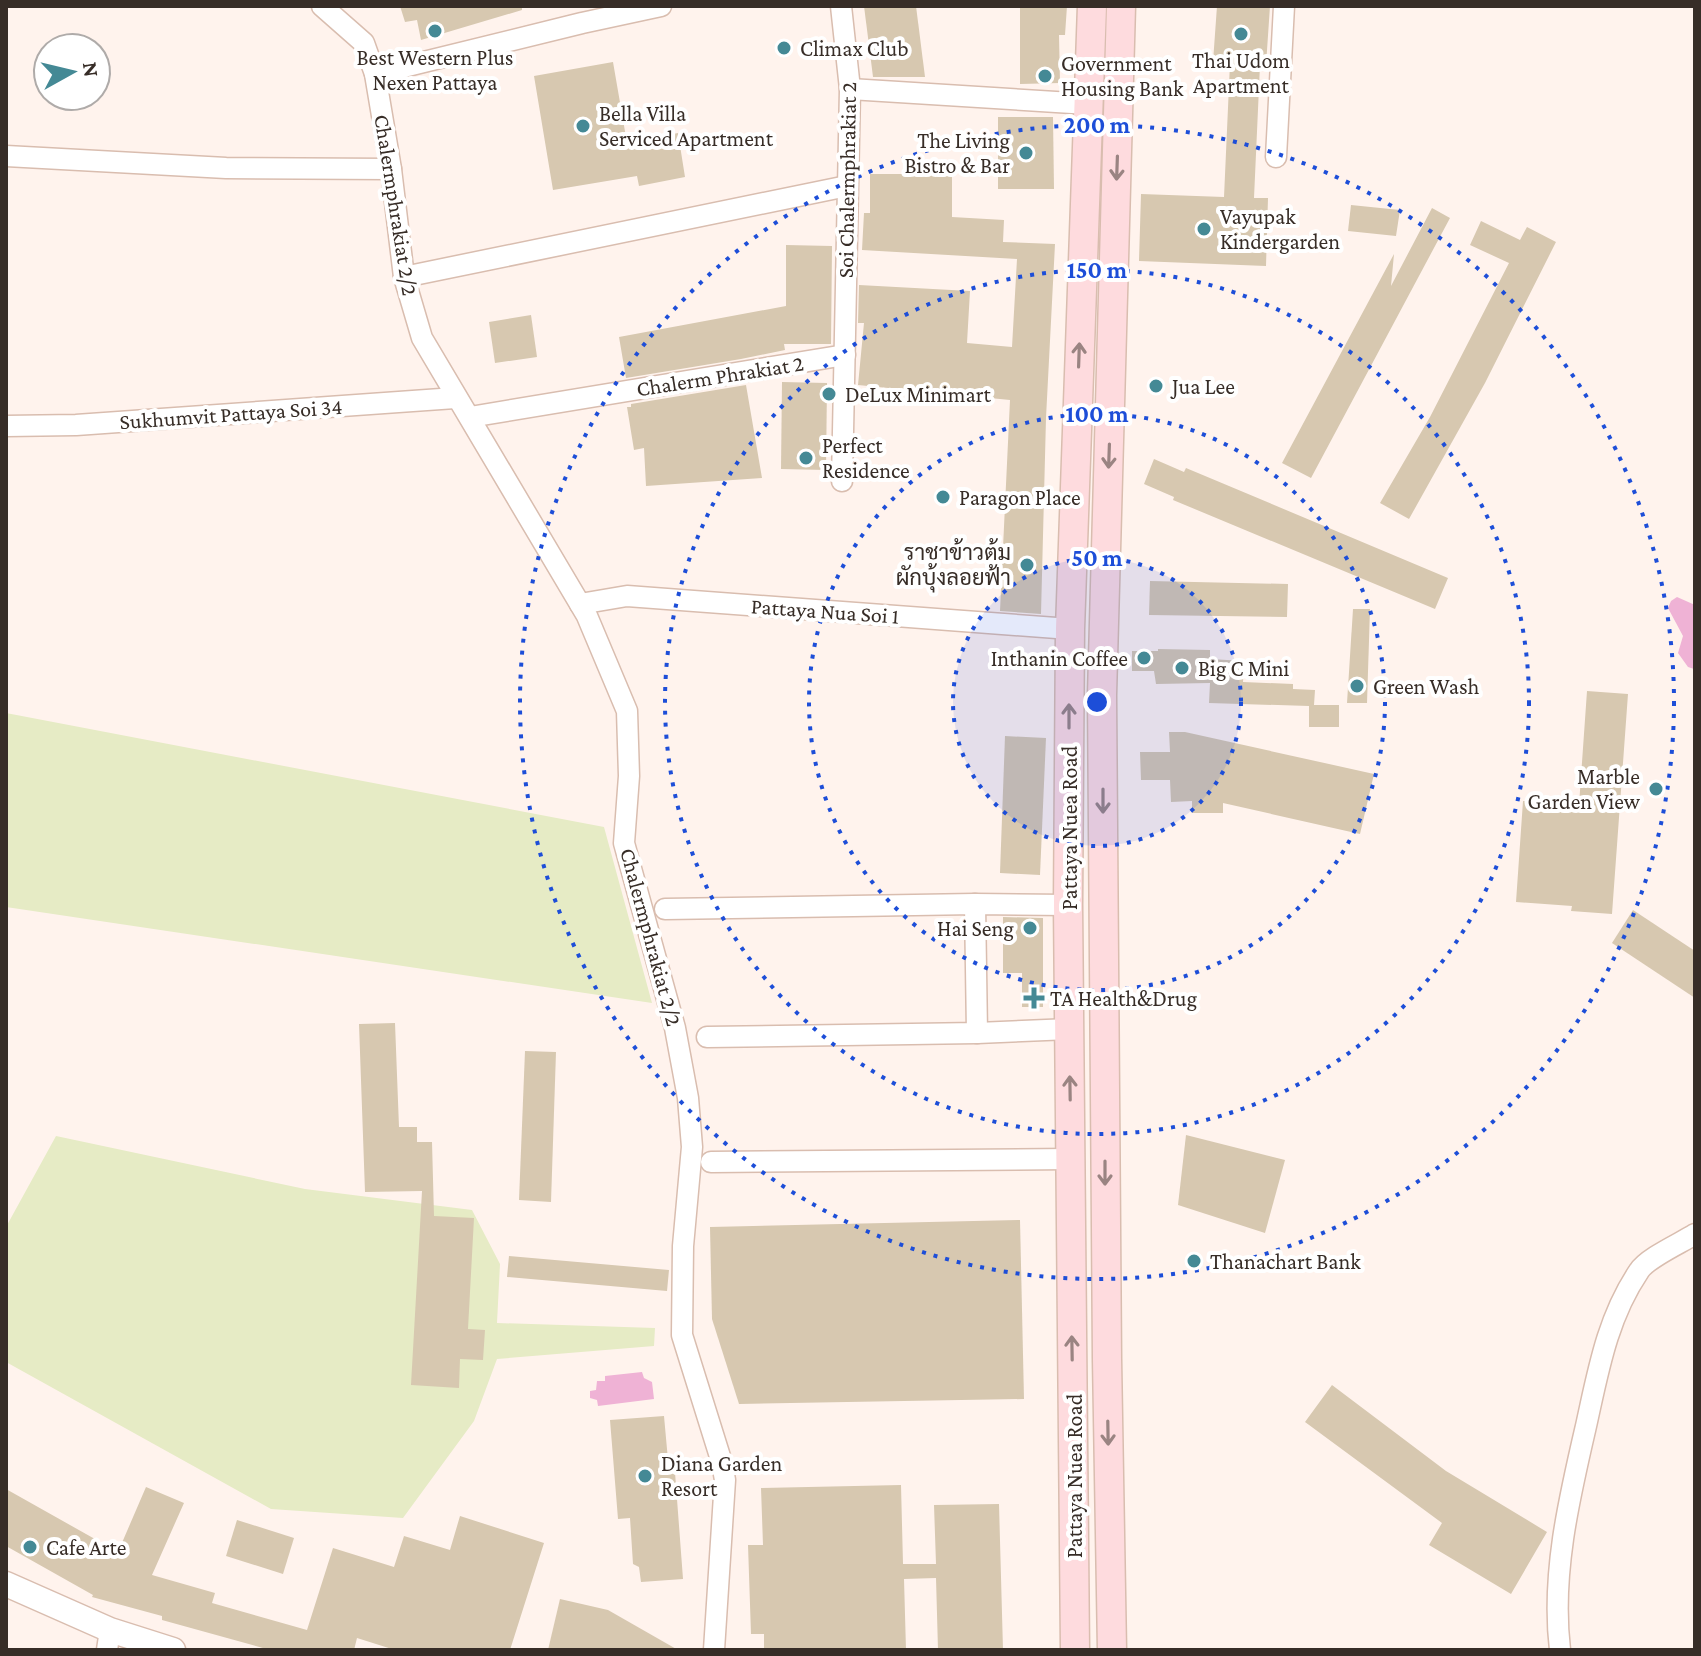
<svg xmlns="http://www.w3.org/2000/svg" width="1701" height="1656" font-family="'Crimson Pro',Sarabun,serif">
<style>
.green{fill:#e6ebc5}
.water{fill:#efb2d5}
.building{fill:#d7c8b0}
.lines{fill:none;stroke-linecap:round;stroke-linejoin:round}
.minor-casing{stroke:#d9bdaf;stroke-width:23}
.tertiary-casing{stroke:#d9bdaf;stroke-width:27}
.secondary-casing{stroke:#d9bdaf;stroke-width:31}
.minor{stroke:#fff;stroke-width:20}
.tertiary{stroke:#fff;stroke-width:24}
.secondary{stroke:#fedbde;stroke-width:28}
.oneway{stroke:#9a8482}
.ring{fill:none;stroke:#1d4ed8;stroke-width:4;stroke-dasharray:4 8}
.poi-dot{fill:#448995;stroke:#fff;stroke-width:3}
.labels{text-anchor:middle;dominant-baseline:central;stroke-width:8;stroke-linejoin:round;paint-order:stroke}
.poi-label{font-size:22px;fill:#372d27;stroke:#fff;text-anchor:start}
.street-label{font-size:22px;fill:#372d27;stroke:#fff}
.centre{fill:#1d4ed8;stroke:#fff;stroke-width:4}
.ring-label{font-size:24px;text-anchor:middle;font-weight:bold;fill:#1d4ed8;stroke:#fff;stroke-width:8;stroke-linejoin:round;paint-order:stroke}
</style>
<rect width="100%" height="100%" fill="#fff3ed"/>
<g class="green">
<path d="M6 713 604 827 652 1003 6 907Z"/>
<path d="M56 1136 305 1189 472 1210 500 1264 497 1323 655 1328 654 1346 497 1359 474 1421 403 1518 271 1509 6 1362V1227Z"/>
</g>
<g class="water">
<path d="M1677 597 1695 605 1694 669 1688 667 1678 653 1683 636 1668 608 1671 601Z"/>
<path d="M642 1372 644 1378 652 1382 654 1399 598 1406 597 1400 590 1398V1391L596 1390 597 1381H605V1376Z"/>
</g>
<g class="building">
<path d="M400 6H522V10L421 40 417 20 405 22Z"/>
<path d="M864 6H916L925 77H873Z"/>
<path d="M1020 6H1067L1065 35H1059L1060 83 1020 84Z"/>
<path d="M1217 6H1270L1266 65H1260L1254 198H1268L1266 266 1139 261 1141 194 1224 197 1230 63 1213 62Z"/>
<path d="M613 62 627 143 678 133 685 177 639 186 637 176 553 190 534 76Z"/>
<path d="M998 117H1053L1054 189H998Z"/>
<path d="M870 174H952V217L1004 220 1003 242 1055 244 1046 418 1041 614 1000 611 1010 400 858 385 864 323H858L859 285 970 291 967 343 1012 347 1017 259 862 250 864 213H870Z"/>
<path d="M1351 205 1400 210 1396 236 1348 231Z"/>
<path d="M1432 208 1450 218 1311 478 1282 463 1394 254 1391 286Z"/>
<path d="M1481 221 1520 240 1527 227 1556 242 1485 383 1409 519 1380 503 1430 417 1509 263 1470 245Z"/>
<path d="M786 245 832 246 831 344H784L785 350 741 359 626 378 619 337 786 306Z"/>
<path d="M531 315 537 357 495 363 489 322Z"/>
<path d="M782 382 827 383 826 470 781 469Z"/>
<path d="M746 385 762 478 646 486 644 448 634 450 627 407H631V404Z"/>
<path d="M1154 459 1184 472 1186 468 1448 578 1435 609 1173 500 1174 497 1144 484Z"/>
<path d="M1150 581 1288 584 1287 617 1149 615Z"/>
<path d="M1353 609H1370L1367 703H1347Z"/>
<path d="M1158 649 1210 650V659L1244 661 1243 682 1293 684V689L1315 690 1314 705H1339V727H1309V706L1209 703 1210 683 1156 684 1154 671H1132V651H1158Z"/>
<path d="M1587 691 1628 694 1612 914 1571 911 1572 906 1516 902 1523 801 1579 805Z"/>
<path d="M1169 732H1185L1374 774 1360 834 1223 803V813H1192V801L1171 802 1170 780H1141L1140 752H1170Z"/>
<path d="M1005 736 1046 738 1040 875 1000 873Z"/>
<path d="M1633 910 1695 951V998L1612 943Z"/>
<path d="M1003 917 1043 918V1007H1022V973H1003Z"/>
<path d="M395 1023 399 1127H417V1142H432L434 1216 474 1218 468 1329 485 1330 483 1360 460 1359 459 1388 411 1385 422 1191 365 1192 359 1024Z"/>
<path d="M525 1051 556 1052 551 1202 519 1200Z"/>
<path d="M1186 1135 1285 1160 1265 1233 1178 1205Z"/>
<path d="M1020 1220 1024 1399 739 1404 712 1319 710 1227Z"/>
<path d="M509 1256 669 1270 667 1291 507 1277Z"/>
<path d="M1332 1385 1446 1471 1547 1532 1511 1594 1429 1545 1442 1523 1305 1422Z"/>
<path d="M664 1416 668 1460 674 1459 683 1579 641 1582 639 1567 633 1564 630 1518 618 1519 610 1420Z"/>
<path d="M901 1485 903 1564H936L934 1505 999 1504 1003 1650H938L936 1578 904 1579 906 1650H764V1634H751L748 1545H763L761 1488Z"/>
<path d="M146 1487 184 1503 152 1575 215 1593 212 1603 307 1630 333 1548 394 1567 404 1536 450 1550 460 1516 544 1543 510 1650H395L357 1638 354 1650H270L162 1620V1616L92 1597 93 1595 6 1546V1489L118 1552Z"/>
<path d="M237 1520 294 1538 283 1574 226 1556Z"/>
<path d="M560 1599 608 1610 678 1650H548Z"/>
</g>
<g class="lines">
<defs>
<g id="minor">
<path d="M322 6 364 43 375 74 391 169 404 277 422 338 587 616 627 711 629 776 624 843 675 1028 688 1098 692 1147 683 1246 682 1335 722 1463 725 1480 714 1650"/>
<path d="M841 6 850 89 842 481"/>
<path d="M375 74 582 23 661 6"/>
<path d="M850 89 1088 104"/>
<path d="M6 156 226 168 391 169"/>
<path d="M1276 157 1284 6"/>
<path d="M404 277 847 186"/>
<path d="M470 417 845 355"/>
<path d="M6 426 76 425 455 398"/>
<path d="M580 604 627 596 1070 629"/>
<path d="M975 904 977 1033"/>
<path d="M665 909 975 904 1068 905"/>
<path d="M707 1037 977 1033 1070 1029"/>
<path d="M711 1162 1071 1159"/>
<path d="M107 1650 110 1630"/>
<path d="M1560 1650C1551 1575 1569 1499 1586 1426 1598 1372 1607 1318 1639 1271 1647 1258 1681 1243 1695 1234"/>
</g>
<path id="tertiary" d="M6 1584 110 1630 173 1650"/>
<g id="secondary">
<path d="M1075 1650 1068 905 1070 629 1092 6"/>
<path d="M1112 1650 1107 1359 1102 695 1121 6"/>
</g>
</defs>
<use href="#minor" class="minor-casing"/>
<use href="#tertiary" class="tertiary-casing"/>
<use href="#secondary" class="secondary-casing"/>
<use href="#minor" class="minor"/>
<use href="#tertiary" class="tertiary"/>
<use href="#secondary" class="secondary"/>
</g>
<defs><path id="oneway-shaft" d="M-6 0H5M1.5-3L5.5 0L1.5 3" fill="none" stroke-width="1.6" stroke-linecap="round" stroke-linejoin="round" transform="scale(2)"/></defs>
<g class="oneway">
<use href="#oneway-shaft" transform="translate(1117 168) rotate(92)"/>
<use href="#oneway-shaft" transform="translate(1079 355) rotate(-88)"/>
<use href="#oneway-shaft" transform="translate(1109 456) rotate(92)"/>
<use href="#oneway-shaft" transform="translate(1069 716) rotate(-90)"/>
<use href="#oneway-shaft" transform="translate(1103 801) rotate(90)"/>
<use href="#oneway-shaft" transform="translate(1070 1088) rotate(-91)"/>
<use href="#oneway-shaft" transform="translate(1105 1173) rotate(90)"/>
<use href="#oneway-shaft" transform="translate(1072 1348) rotate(-91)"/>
<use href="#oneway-shaft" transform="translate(1108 1433) rotate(89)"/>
</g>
<circle cx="1097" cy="702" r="144" fill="#1d4ed8" fill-opacity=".12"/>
<g class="ring">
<circle cx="1097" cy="702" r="144"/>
<circle cx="1097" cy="702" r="288"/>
<circle cx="1097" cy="702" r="432"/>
<circle cx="1097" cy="702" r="577"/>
</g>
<g class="poi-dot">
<circle cx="435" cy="31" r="8"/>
<circle cx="1241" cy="34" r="8"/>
<circle cx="784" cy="48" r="8"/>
<circle cx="1045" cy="76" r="8"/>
<circle cx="583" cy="126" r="8"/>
<circle cx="1026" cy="153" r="8"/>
<circle cx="1204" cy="229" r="8"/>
<circle cx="1156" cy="386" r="8"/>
<circle cx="829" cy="394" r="8"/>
<circle cx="806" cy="458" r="8"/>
<circle cx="943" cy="497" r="8"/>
<circle cx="1027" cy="565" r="8"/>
<circle cx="1144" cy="658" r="8"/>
<circle cx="1182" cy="668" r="8"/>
<circle cx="1357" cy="686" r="8"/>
<circle cx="1656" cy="789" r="8"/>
<circle cx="1030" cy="928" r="8"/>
<path d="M1030 986h8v8h8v8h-8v8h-8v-8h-8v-8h8z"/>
<circle cx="1194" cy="1261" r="8"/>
<circle cx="645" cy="1476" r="8"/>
<circle cx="30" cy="1547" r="8"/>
</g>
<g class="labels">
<g class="poi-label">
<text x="800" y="48">Climax Club</text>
<text x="435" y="57" text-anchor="middle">Best Western Plus<tspan x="435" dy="25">Nexen Pattaya</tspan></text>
<text x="1241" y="60" text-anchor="middle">Thai Udom<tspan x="1241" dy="25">Apartment</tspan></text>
<text x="1061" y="63">Government<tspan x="1061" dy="25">Housing Bank</tspan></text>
<text x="599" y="113">Bella Villa<tspan x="599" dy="25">Serviced Apartment</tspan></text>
<text x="1010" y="140" text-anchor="end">The Living<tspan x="1010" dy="25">Bistro &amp; Bar</tspan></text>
<text x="1220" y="216">Vayupak<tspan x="1220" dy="25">Kindergarden</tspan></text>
<text x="1172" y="386">Jua Lee</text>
<text x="845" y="394">DeLux Minimart</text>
<text x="822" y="445">Perfect<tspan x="822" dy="25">Residence</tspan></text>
<text x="959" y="497">Paragon Place</text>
<text x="1011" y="552" text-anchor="end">ราชาข้าวต้ม<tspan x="1011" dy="25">ผักบุ้งลอยฟ้า</tspan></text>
<text x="1128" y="658" text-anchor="end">Inthanin Coffee</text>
<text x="1198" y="668">Big C Mini</text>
<text x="1373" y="686">Green Wash</text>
<text x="1640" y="776" text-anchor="end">Marble<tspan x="1640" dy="25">Garden View</tspan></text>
<text x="1014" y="928" text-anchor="end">Hai Seng</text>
<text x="1050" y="998">TA Health&amp;Drug</text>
<text x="1210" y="1261">Thanachart Bank</text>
<text x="661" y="1463">Diana Garden<tspan x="661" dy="25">Resort</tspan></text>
<text x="46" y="1547">Cafe Arte</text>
</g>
<g class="street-label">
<text transform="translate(847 180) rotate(-89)">Soi Chalermphrakiat 2</text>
<text transform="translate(396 205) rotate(81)">Chalermphrakiat 2/2</text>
<text transform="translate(720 376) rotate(-9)">Chalerm Phrakiat 2</text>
<text transform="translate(231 414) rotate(-4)">Sukhumvit Pattaya Soi 34</text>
<text transform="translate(825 611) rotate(4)">Pattaya Nua Soi 1</text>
<text transform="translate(1069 828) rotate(-90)">Pattaya Nuea Road</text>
<text transform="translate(651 937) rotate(75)">Chalermphrakiat 2/2</text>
<text transform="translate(1074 1476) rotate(-90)">Pattaya Nuea Road</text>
</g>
</g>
<circle cx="1097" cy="702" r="12" class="centre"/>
<g class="ring-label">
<text x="1097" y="133">200 m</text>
<text x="1097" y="278">150 m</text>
<text x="1097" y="422">100 m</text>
<text x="1097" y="566">50 m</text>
</g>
<rect width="1701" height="1656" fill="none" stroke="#372d27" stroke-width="16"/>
<g transform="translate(72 72) rotate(82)"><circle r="38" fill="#ffffff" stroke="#afaba9" stroke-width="2"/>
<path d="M0-6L14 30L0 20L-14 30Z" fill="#448995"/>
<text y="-12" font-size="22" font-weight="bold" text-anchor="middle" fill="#372d27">N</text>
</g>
</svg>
